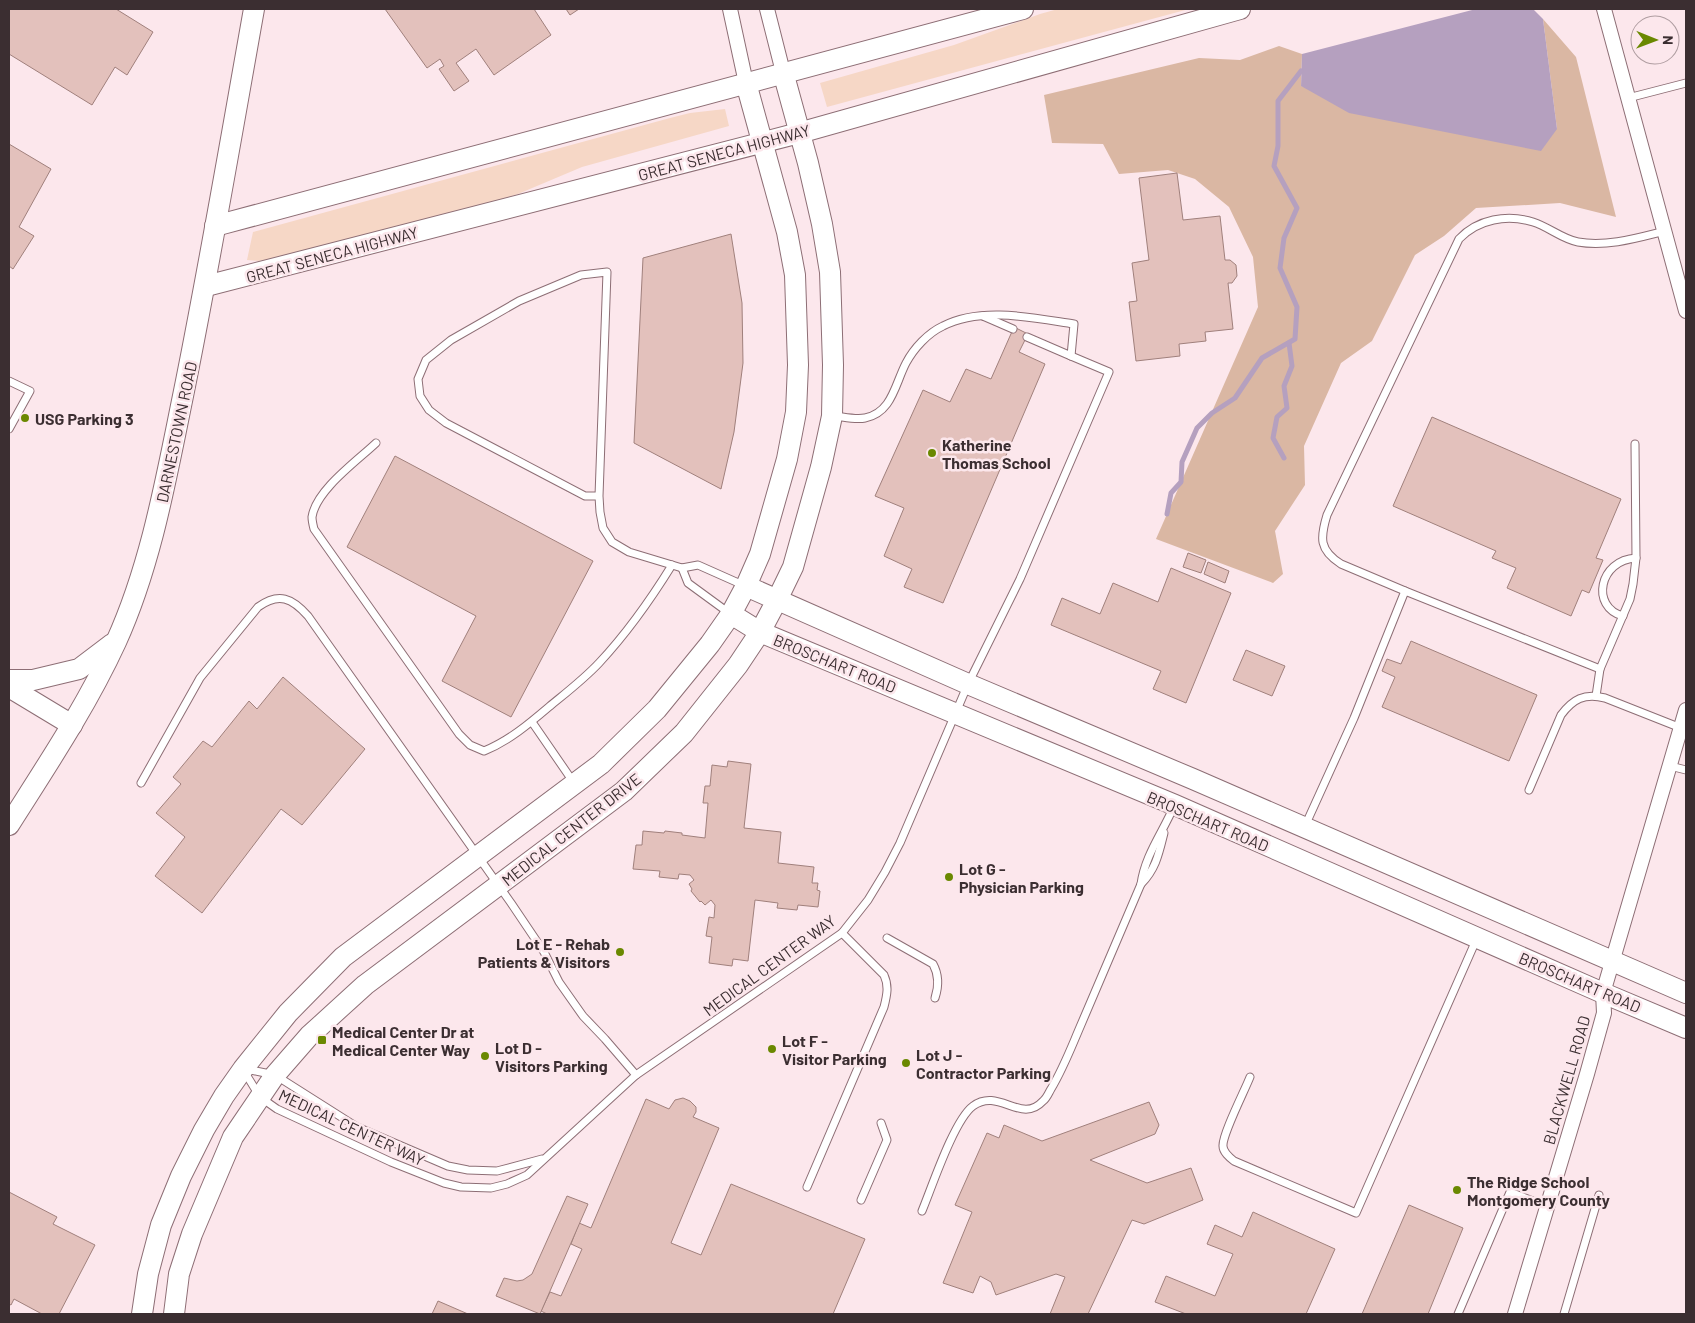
<svg xmlns="http://www.w3.org/2000/svg" width="1695" height="1323" font-family="Barlow,sans-serif">
<style>
.green{fill:#f6d7c6}
.forest{fill:#dab7a3}
.water{fill:#b5a0bf}
.lines{fill:none;stroke-linecap:round;stroke-linejoin:round}
.stream{stroke:#b5a0bf;stroke-width:5}
.building{fill:#e3c1bc;stroke:#a0807c}
.lane-casing{stroke:#8d6e75;stroke-width:9}
.street-casing{stroke:#8d6e75;stroke-width:16}
.secondary-casing{stroke:#8d6e75;stroke-width:22}
.lane{stroke:#fff;stroke-width:7}
.street{stroke:#fff;stroke-width:14}
.secondary{stroke:#fff;stroke-width:20}
.poi-dot{fill:#6a8800;stroke:#fce7ec;stroke-width:2}
.labels{text-anchor:middle;dominant-baseline:central;stroke-width:5;stroke-linejoin:round;paint-order:stroke}
.street-label{font-size:16px;fill:#3b2e31;stroke:#fce7ec}
.poi-label{font-size:16px;font-weight:bold;fill:#3b2e31;stroke:#fce7ec;text-anchor:start}
</style>
<rect width="100%" height="100%" fill="#fce7ec"/>
<g class="green">
<path d="M1058 9H1189L827 107 820 83 954 45 1040 14Z"/>
<path d="M725 109 729 126 582 167 518 194 499 200 284 257 259 261 247 260 253 232 670 118 690 113Z"/>
</g>
<path class="forest" d="M1543 19 1576 57 1616 217 1560 203 1476 208 1444 236 1415 255 1372 341 1341 363 1304 446 1305 485 1275 531 1283 574 1273 583 1156 539 1258 307 1253 257 1229 207 1195 179 1168 170 1119 174 1103 144 1052 143 1044 95 1199 58 1240 60 1279 46 1302 54 1301 86 1557 129Z"/>
<path class="water" d="M1476 9H1533L1543 19 1557 129 1541 151 1349 113 1301 86 1302 54Z"/>
<g class="lines">
<g class="stream">
<path d="M1284 458 1273 438 1277 417 1287 408 1284 386 1292 366 1289 343"/>
<path d="M1167 514 1171 493 1181 482 1182 462 1197 428 1212 413 1235 398 1262 358 1295 339 1297 307 1280 268 1284 238 1297 208 1274 166 1278 146V101L1301 71"/>
</g>
</g>
<g class="building">
<path d="M9 9H116L153 32 127 75 115 67 92 105 9 54Z"/>
<path d="M385 9H534L551 35 494 75 476 49 456 63 469 81 454 91 439 69 444 66 440 59 427 68Z"/>
<path d="M566 9H579L570 15Z"/>
<path d="M9 144 51 169 19 227 34 236 13 269 9 266Z"/>
<path d="M1177 173 1183 220 1220 216 1225 260H1230L1236 265 1237 276 1232 283H1228L1233 329 1205 332 1206 341 1179 344 1180 356 1136 361 1129 302 1137 301 1132 263 1149 260 1139 178Z"/>
<path d="M731 234 742 303 743 363 734 432 721 489 634 443 643 258Z"/>
<path d="M1014 327 1028 334 1019 352 1045 364 943 603 904 587 912 569 884 556 904 508 875 496 923 390 950 402 966 369 991 379Z"/>
<path d="M1432 417 1621 499 1596 558 1603 560 1589 593 1582 590 1571 616 1507 588 1516 568 1492 558 1496 551 1393 506Z"/>
<path d="M395 456 593 561 511 717 442 681 476 616 347 547Z"/>
<path d="M1188 553 1206 560 1201 573 1183 567Z"/>
<path d="M1208 562 1229 571 1225 583 1204 574Z"/>
<path d="M1171 568 1231 593 1186 703 1153 689 1161 671 1051 625 1062 598 1100 614 1113 583 1158 602Z"/>
<path d="M1411 641 1537 695 1509 761 1382 707 1395 677 1382 671 1387 659 1401 664Z"/>
<path d="M1246 650 1285 666 1272 696 1233 680Z"/>
<path d="M283 677 365 749 302 825 281 809 202 913 155 876 185 837 156 813 181 784 173 777 203 741 212 747 249 701 257 709Z"/>
<path d="M728 761 751 764 744 828 781 832 778 863 814 867 812 883H818L817 890 820 891 818 907 798 905 797 910 777 908 778 903 755 900 748 961 733 959 732 966 709 963 712 937 706 936 709 917 714 918 715 905 711 900 705 905 701 901 700 902 691 891 692 889 689 884 694 880 690 875 679 874 678 879 659 877 660 871 633 869 636 845H642L643 831 664 833 665 831 682 833V835L705 838 708 803H703L705 786H710L712 765 727 767Z"/>
<path d="M683 1098 690 1101 696 1107V1112L693 1117 719 1128 671 1243 701 1255 731 1184 865 1239 833 1314H547L541 1311 550 1292 561 1296 582 1249 571 1244 579 1223 591 1228 646 1099 669 1109 675 1100Z"/>
<path d="M1149 1102 1159 1125 1155 1134 1090 1160 1147 1183 1191 1168 1203 1200 1144 1224 1132 1220 1088 1314H1050L1065 1277 1056 1274 996 1295 991 1282 980 1276 973 1293 943 1283 972 1212 955 1205 987 1133 999 1138 1004 1125 1042 1141Z"/>
<path d="M9 1192 57 1217 53 1224 95 1245 59 1314H42L14 1299 11 1305 9 1304Z"/>
<path d="M567 1196 588 1204 540 1314 496 1296 504 1278 517 1281 523 1280 532 1274Z"/>
<path d="M1409 1205 1463 1228 1428 1314H1362Z"/>
<path d="M1253 1212 1335 1249 1306 1314H1186L1155 1302 1166 1276 1215 1296 1233 1254 1207 1244 1215 1225 1242 1237Z"/>
<path d="M438 1301 468 1314H432Z"/>
</g>
<g class="lines">
<defs>
<g id="lane">
<path d="M1628 98 1686 83"/>
<path d="M983 316 1013 329"/>
<path d="M9 381 30 391 9 429"/>
<path d="M835 416C844 417 856 420 865 418 892 413 895 384 906 363 914 348 928 333 943 326 981 306 1034 318 1074 324L1071 356 1027 337"/>
<path d="M376 443C357 461 316 490 312 517 312 520 313 525 314 529L459 734 470 745 484 751C509 741 530 723 550 706 567 692 584 679 599 663 627 633 651 599 672 565"/>
<path d="M599 496H585L446 423 429 410 420 396 418 379 426 360 451 340 519 301 581 275 607 272 599 496 600 512 603 528 612 542 629 552 682 568 698 565 743 585"/>
<path d="M682 568 688 583 729 613"/>
<path d="M1405 591 1341 564C1319 550 1320 538 1327 515L1459 239C1478 219 1507 214 1533 222 1549 227 1562 239 1578 242 1607 247 1637 238 1665 231"/>
<path d="M1623 616C1590 607 1599 560 1636 558"/>
<path d="M1596 696 1600 669"/>
<path d="M532 722 574 783"/>
<path d="M1670 766 1686 770"/>
<path d="M141 783 200 678 258 607C279 592 292 598 308 616L511 903 544 952 559 982 583 1016 605 1039 636 1075"/>
<path d="M1529 790 1561 715C1573 699 1584 693 1605 698L1681 728"/>
<path d="M1305 826 1354 718 1405 591 1600 669 1630 599 1633 584 1636 558 1635 444"/>
<path d="M1141 884C1156 869 1159 853 1164 833"/>
<path d="M887 938 933 964C939 975 939 986 935 998"/>
<path d="M246 1069 275 1075 357 1127 448 1166 468 1170 497 1171 542 1159"/>
<path d="M244 1071 260 1097 277 1109 391 1162 444 1183 461 1187 491 1188 507 1184 527 1175 636 1075 842 933 868 900 885 872 900 843 968 684 1020 579 1109 372 1071 356"/>
<path d="M1250 1077C1245 1090 1222 1135 1223 1146 1223 1152 1229 1157 1234 1161L1356 1213 1477 938"/>
<path d="M807 1187 884 1007C887 995 889 986 884 975L842 933"/>
<path d="M861 1200 887 1140 881 1123"/>
<path d="M922 1211C932 1187 954 1120 973 1106 999 1087 1021 1125 1043 1101 1047 1098 1049 1092 1051 1089 1063 1069 1071 1048 1080 1027 1100 979 1121 932 1141 884 1145 855 1163 832 1174 806"/>
<path d="M1458 1314 1510 1192 1548 1207"/>
<path d="M1564 1314 1599 1195"/>
</g>
<g id="street">
<path d="M730 9 746 83"/>
<path d="M767 9 783 72"/>
<path d="M1604 9 1686 311"/>
<path d="M1515 1314 1587 1074 1604 1013 1603 993 1686 710"/>
</g>
<g id="secondary">
<path d="M215 226 1023 9"/>
<path d="M206 286 799 133 1240 9"/>
<path d="M746 586 968 684 1193 779 1686 993"/>
<path d="M731 614 760 632 1175 805 1603 993 1686 1028"/>
<path d="M9 680H33L79 669 112 644"/>
<path d="M9 687 72 725"/>
<path d="M9 825C47 765 86 707 116 642 151 565 166 479 183 396 209 268 231 138 254 9"/>
<path d="M142 1314 148 1274 161 1225 181 1176 204 1130 224 1096 243 1069 288 1013 343 957 601 764 657 709 710 644 731 614 746 586 760 554 787 459 796 412 798 365 795 275 787 232 746 83"/>
<path d="M174 1314 179 1274 192 1234 233 1137 275 1075 309 1036 365 985 624 791 684 733 738 665 760 632 777 600 793 567 821 467 832 416 833 365 830 272 822 224 808 163 783 72"/>
</g>
</defs>
<use href="#lane" class="lane-casing"/>
<use href="#street" class="street-casing"/>
<use href="#secondary" class="secondary-casing"/>
<use href="#lane" class="lane"/>
<use href="#street" class="street"/>
<use href="#secondary" class="secondary"/>
</g>
<g class="poi-dot">
<circle cx="25" cy="418" r="5"/>
<circle cx="932" cy="453" r="5"/>
<circle cx="949" cy="877" r="5"/>
<circle cx="620" cy="952" r="5"/>
<rect x="317" y="1035" width="10" height="10" rx="2.5"/>
<circle cx="772" cy="1049" r="5"/>
<circle cx="485" cy="1056" r="5"/>
<circle cx="906" cy="1063" r="5"/>
<circle cx="1457" cy="1190" r="5"/>
</g>
<g class="labels">
<g class="street-label">
<text transform="translate(724 152) rotate(-15)">GREAT SENECA HIGHWAY</text>
<text transform="translate(332 254) rotate(-15)">GREAT SENECA HIGHWAY</text>
<text transform="translate(176 432) rotate(-78)">DARNESTOWN ROAD</text>
<text transform="translate(835 663) rotate(22)">BROSCHART ROAD</text>
<text transform="translate(1208 821) rotate(23)">BROSCHART ROAD</text>
<text transform="translate(571 829) rotate(-38)">MEDICAL CENTER DRIVE</text>
<text transform="translate(769 965) rotate(-36)">MEDICAL CENTER WAY</text>
<text transform="translate(1580 982) rotate(23)">BROSCHART ROAD</text>
<text transform="translate(1566 1080) rotate(-74)">BLACKWELL ROAD</text>
<text transform="translate(352 1127) rotate(25)">MEDICAL CENTER WAY</text>
</g>
<g class="poi-label">
<text x="35" y="418">USG Parking 3</text>
<text x="942" y="444">Katherine<tspan x="942" dy="18">Thomas School</tspan></text>
<text x="959" y="868">Lot G -<tspan x="959" dy="18">Physician Parking</tspan></text>
<text x="610" y="943" text-anchor="end">Lot E - Rehab<tspan x="610" dy="18">Patients &amp; Visitors</tspan></text>
<text x="332" y="1031">Medical Center Dr at<tspan x="332" dy="18">Medical Center Way</tspan></text>
<text x="782" y="1040">Lot F -<tspan x="782" dy="18">Visitor Parking</tspan></text>
<text x="495" y="1047">Lot D -<tspan x="495" dy="18">Visitors Parking</tspan></text>
<text x="916" y="1054">Lot J -<tspan x="916" dy="18">Contractor Parking</tspan></text>
<text x="1467" y="1181">The Ridge School<tspan x="1467" dy="18">Montgomery County</tspan></text>
</g>
</g>
<rect width="1695" height="1323" fill="none" stroke="#3b2e31" stroke-width="20"/>
<g transform="translate(1655 40) rotate(91)"><circle r="24" fill="#fce7ec" stroke="#af9da1"/>
<path d="M0-4L9 19L0 12L-9 19Z" fill="#6a8800"/>
<text y="-8" font-size="14" font-weight="bold" text-anchor="middle" fill="#3b2e31">N</text>
</g>
</svg>
